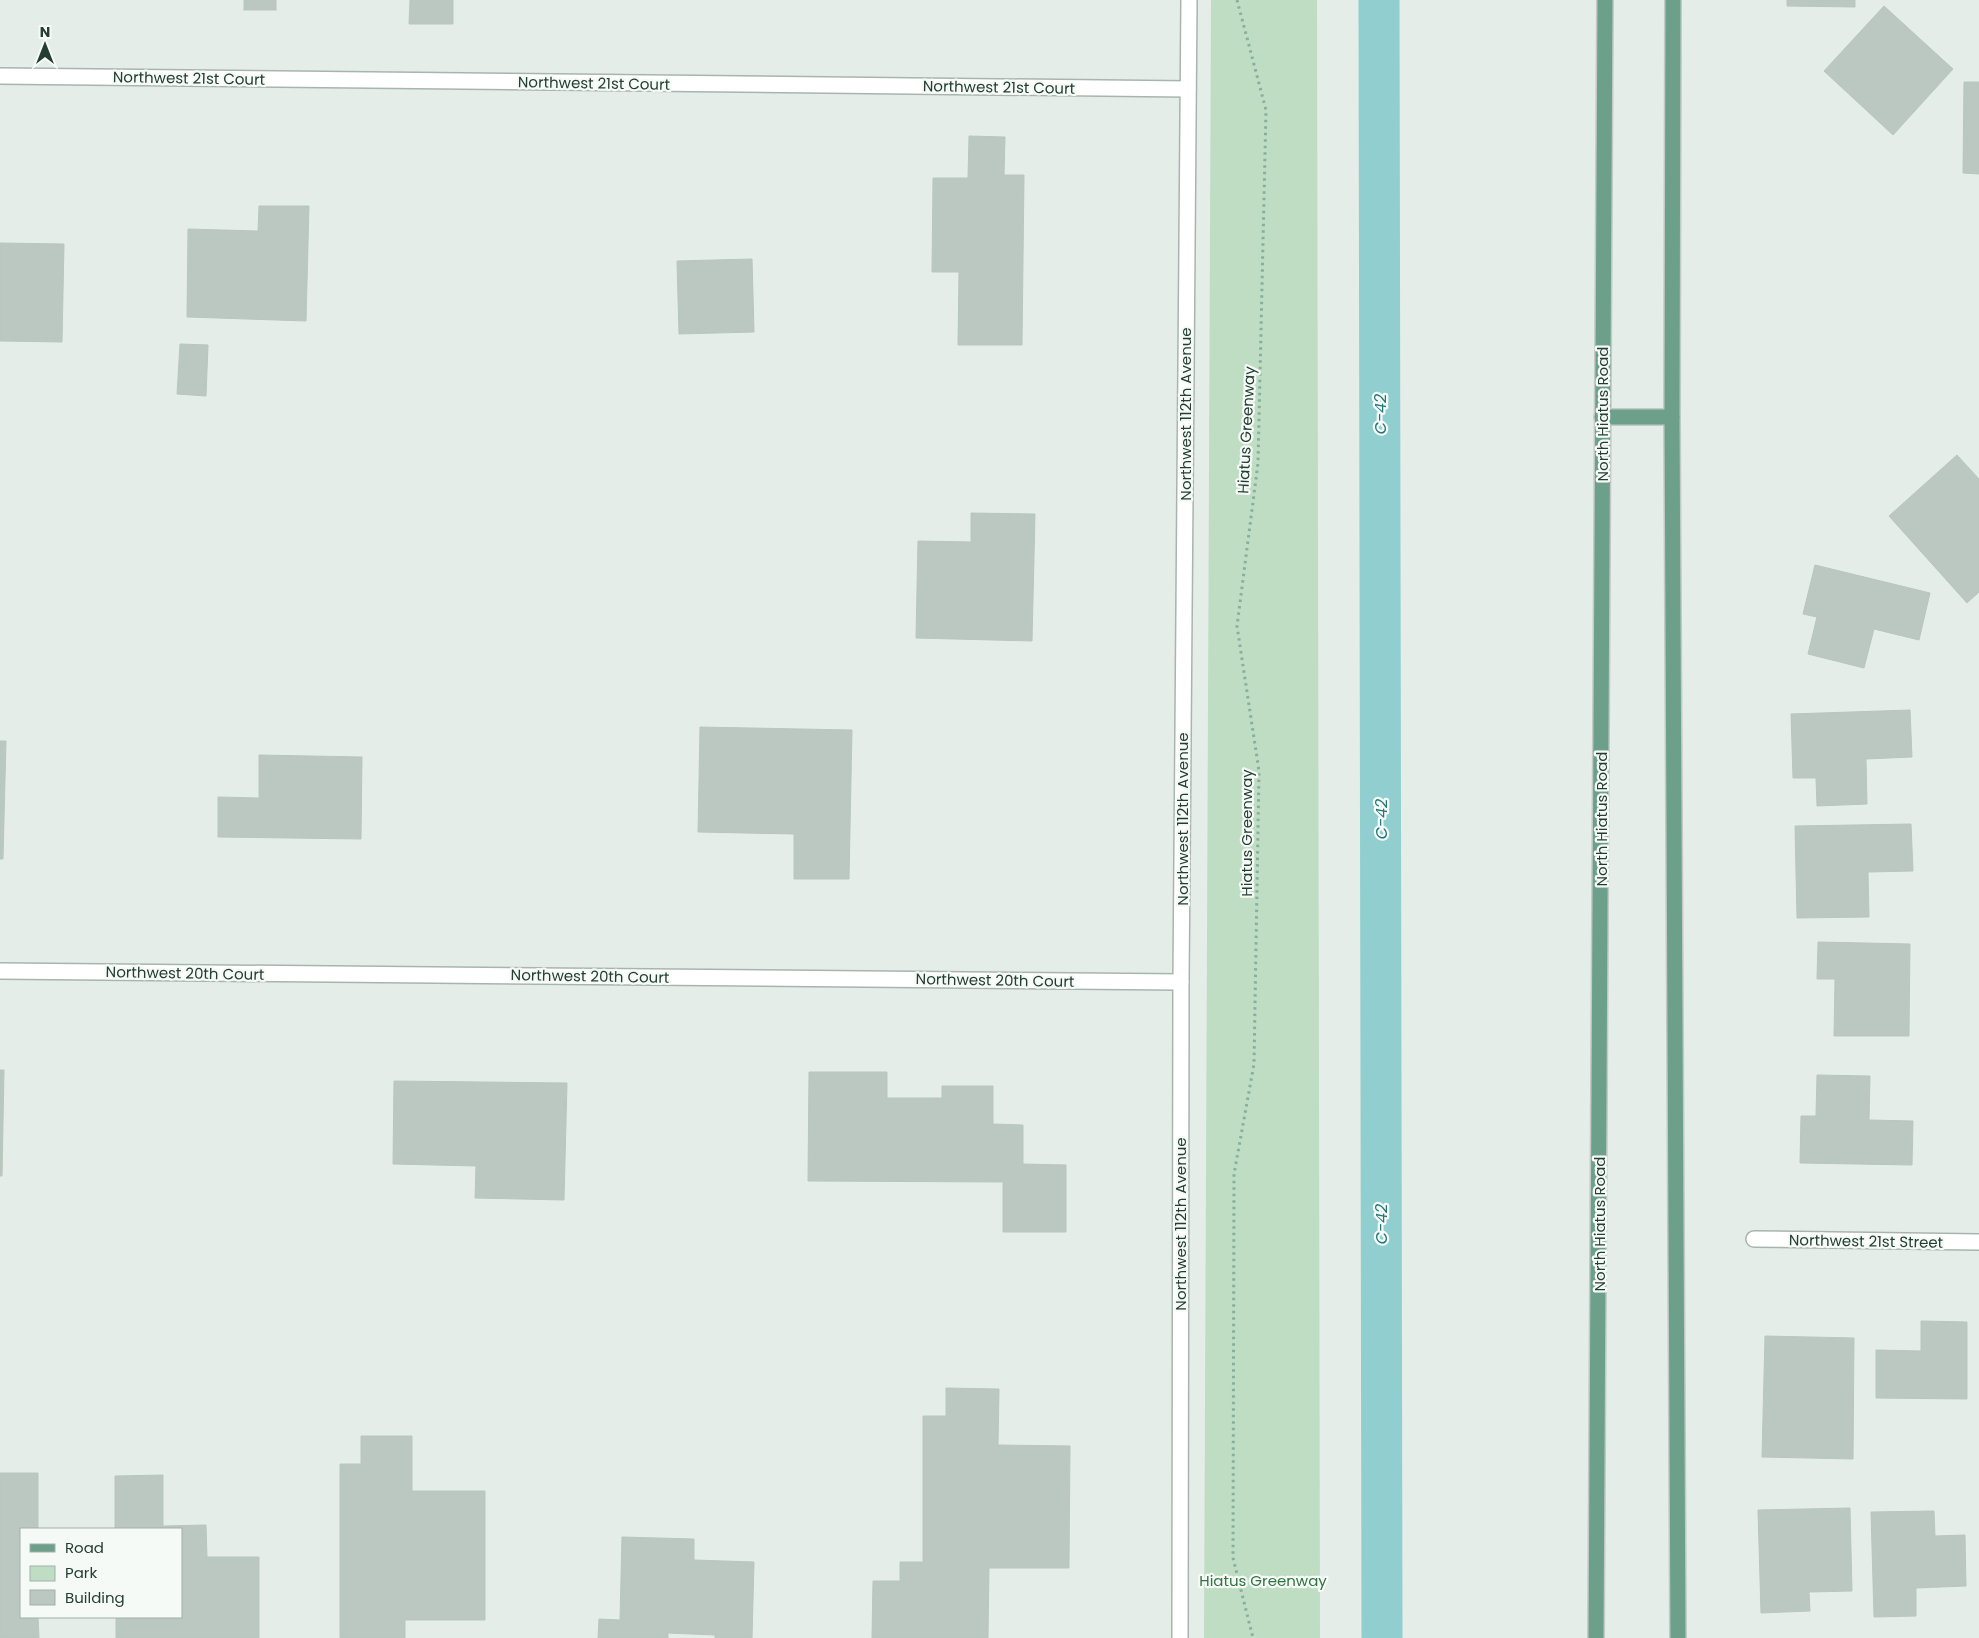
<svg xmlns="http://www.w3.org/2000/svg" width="1979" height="1638" font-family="Poppins,sans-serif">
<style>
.green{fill:#bfddc3}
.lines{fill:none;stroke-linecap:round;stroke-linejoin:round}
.canal{stroke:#90cecf;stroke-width:41}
.building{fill:#bac8c1;stroke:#b8c7be}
.minor-casing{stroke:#a8b5ae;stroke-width:18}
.major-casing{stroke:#c2c9c6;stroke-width:18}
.path{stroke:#87af9d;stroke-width:3;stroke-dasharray:2.5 4;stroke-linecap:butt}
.minor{stroke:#fff;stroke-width:15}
.major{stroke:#6ca08b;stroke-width:15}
.labels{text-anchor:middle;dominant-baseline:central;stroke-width:4.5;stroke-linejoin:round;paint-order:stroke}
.street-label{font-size:15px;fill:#253e34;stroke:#f6faf7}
.park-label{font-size:15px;fill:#317341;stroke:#f6faf7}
.water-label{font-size:16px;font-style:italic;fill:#227678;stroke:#f6faf7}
</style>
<rect width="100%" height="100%" fill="#e5ede8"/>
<path class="green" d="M1211 0H1317L1320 1638H1204Z"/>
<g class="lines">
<path class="canal" d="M1379 0 1382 1638"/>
</g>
<g class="building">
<rect x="244" y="0" width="32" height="10"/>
<path d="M410 0H453V24H409Z"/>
<path d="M1787 0H1855V7L1787 6Z"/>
<path d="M1884 6 1953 69 1893 135 1824 71Z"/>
<path d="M1964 82H1979V174L1963 173Z"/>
<path d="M969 136 1005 137 1004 175H1024L1022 345H958L959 272H932L933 178H968Z"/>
<path d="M259 206H309L306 321 187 317 188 229 258 231Z"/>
<path d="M0 243 64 244 62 342 0 341Z"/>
<path d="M752 259 754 332 679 334 677 261Z"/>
<path d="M180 344 208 345 206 396 177 394Z"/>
<path d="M1957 455 1979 479V592L1967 603 1889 516Z"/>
<path d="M971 513 1035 514 1032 641 916 638 918 541 971 542Z"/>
<path d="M1815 565 1930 593 1919 640 1874 629 1864 668 1808 654 1817 617 1803 614Z"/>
<path d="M1910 710 1912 757 1866 759 1867 804 1817 806 1816 778H1793L1791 714Z"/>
<path d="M700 727 852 730 849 879H794V834L698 832Z"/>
<path d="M0 741H6L3 859H0Z"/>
<path d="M259 755 362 757 361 839 218 837V797L259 798Z"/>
<path d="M1911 824 1913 871 1868 872 1869 917 1797 918 1795 826Z"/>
<path d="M1818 942 1910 944 1909 1036H1834L1835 979H1817Z"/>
<path d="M0 1070H4L2 1176H0Z"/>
<path d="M809 1072H887V1098H942V1086H993V1124L1023 1125V1164L1066 1165V1232H1003V1182L808 1181Z"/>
<path d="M1817 1075 1870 1076 1869 1120 1913 1121 1912 1165 1800 1163 1801 1116H1816Z"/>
<path d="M394 1081 567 1083 564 1200 475 1198 476 1166 393 1164Z"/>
<path d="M1921 1321 1967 1322V1399L1876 1398V1350L1921 1351Z"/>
<path d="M1765 1336 1854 1338 1853 1459 1762 1457Z"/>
<path d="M946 1388 999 1389 998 1445 1070 1446 1069 1568H989L988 1638H872L873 1581H900V1562H923V1416H946Z"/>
<path d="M361 1436H412V1491H485V1620H405V1638H340V1464H361Z"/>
<path d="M0 1473H38V1529H21V1617H38L39 1638H0Z"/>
<path d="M163 1475V1526L206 1525 207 1557H259V1638H116V1617H181V1529H115V1476Z"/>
<path d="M1850 1508 1852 1591 1809 1592 1810 1611 1761 1613 1758 1510Z"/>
<path d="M1934 1511 1935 1536 1965 1535 1966 1586 1916 1588V1616L1874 1617 1871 1512Z"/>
<path d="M622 1537 694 1539V1560L754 1562 752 1638H715V1635L668 1633V1638H598L599 1619 620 1620Z"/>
</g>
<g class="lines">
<defs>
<g id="minor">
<path d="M0 76 1188 89"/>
<path d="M0 971 1181 982"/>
<path d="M1754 1239 1979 1242"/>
<path d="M1180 1638 1181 982 1189 0"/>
</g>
<g id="major">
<path d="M1673 0 1672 417 1678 1638"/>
<path d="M1602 417H1672"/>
<path d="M1596 1638C1600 1092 1601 546 1605 0"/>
</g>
</defs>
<use href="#minor" class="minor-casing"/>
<use href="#major" class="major-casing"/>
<path class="path" d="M1237 0 1266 110 1258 463 1237 626 1259 771 1254 1064 1234 1174 1233 1558 1253 1638"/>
<use href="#minor" class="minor"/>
<use href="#major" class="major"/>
</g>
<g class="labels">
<g class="street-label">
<text transform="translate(189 78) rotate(1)">Northwest 21st Court</text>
<text transform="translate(594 83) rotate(1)">Northwest 21st Court</text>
<text transform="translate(999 87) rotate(1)">Northwest 21st Court</text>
<text transform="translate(1185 414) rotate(-90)">Northwest 112th Avenue</text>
<text transform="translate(1602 414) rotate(-90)">North Hiatus Road</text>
<text transform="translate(1246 430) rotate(-87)">Hiatus Greenway</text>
<text transform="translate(1182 819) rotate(-90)">Northwest 112th Avenue</text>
<text transform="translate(1601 819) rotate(-90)">North Hiatus Road</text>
<text transform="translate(1246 833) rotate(-90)">Hiatus Greenway</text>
<text transform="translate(185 973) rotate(1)">Northwest 20th Court</text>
<text transform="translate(590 976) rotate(1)">Northwest 20th Court</text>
<text transform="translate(995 980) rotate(1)">Northwest 20th Court</text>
<text transform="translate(1180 1224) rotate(-90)">Northwest 112th Avenue</text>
<text transform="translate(1599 1224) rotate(-90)">North Hiatus Road</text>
<text transform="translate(1866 1241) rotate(1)">Northwest 21st Street</text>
</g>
<g class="park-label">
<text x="1263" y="1580">Hiatus Greenway</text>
</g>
<g class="water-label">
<text transform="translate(1380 414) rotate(-90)">C-42</text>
<text transform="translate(1381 819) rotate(-90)">C-42</text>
<text transform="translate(1381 1224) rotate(-90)">C-42</text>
</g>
</g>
<rect x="20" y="1528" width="162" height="90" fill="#f6faf7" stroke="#a2afa9"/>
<rect x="30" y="1544" width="25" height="8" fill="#6ca08b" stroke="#a2afa9"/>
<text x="65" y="1553" font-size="15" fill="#253e34">Road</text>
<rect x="30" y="1566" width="25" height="15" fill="#bfddc3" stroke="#a2afa9"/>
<text x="65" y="1578" font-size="15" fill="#253e34">Park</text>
<rect x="30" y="1590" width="25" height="15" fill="#bac8c1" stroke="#a2afa9"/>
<text x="65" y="1603" font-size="15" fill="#253e34">Building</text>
<g transform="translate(45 45)" stroke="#f6faf7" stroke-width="4" paint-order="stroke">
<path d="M0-4L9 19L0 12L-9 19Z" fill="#253e34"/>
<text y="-8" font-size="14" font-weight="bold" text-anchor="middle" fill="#253e34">N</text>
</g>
</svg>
